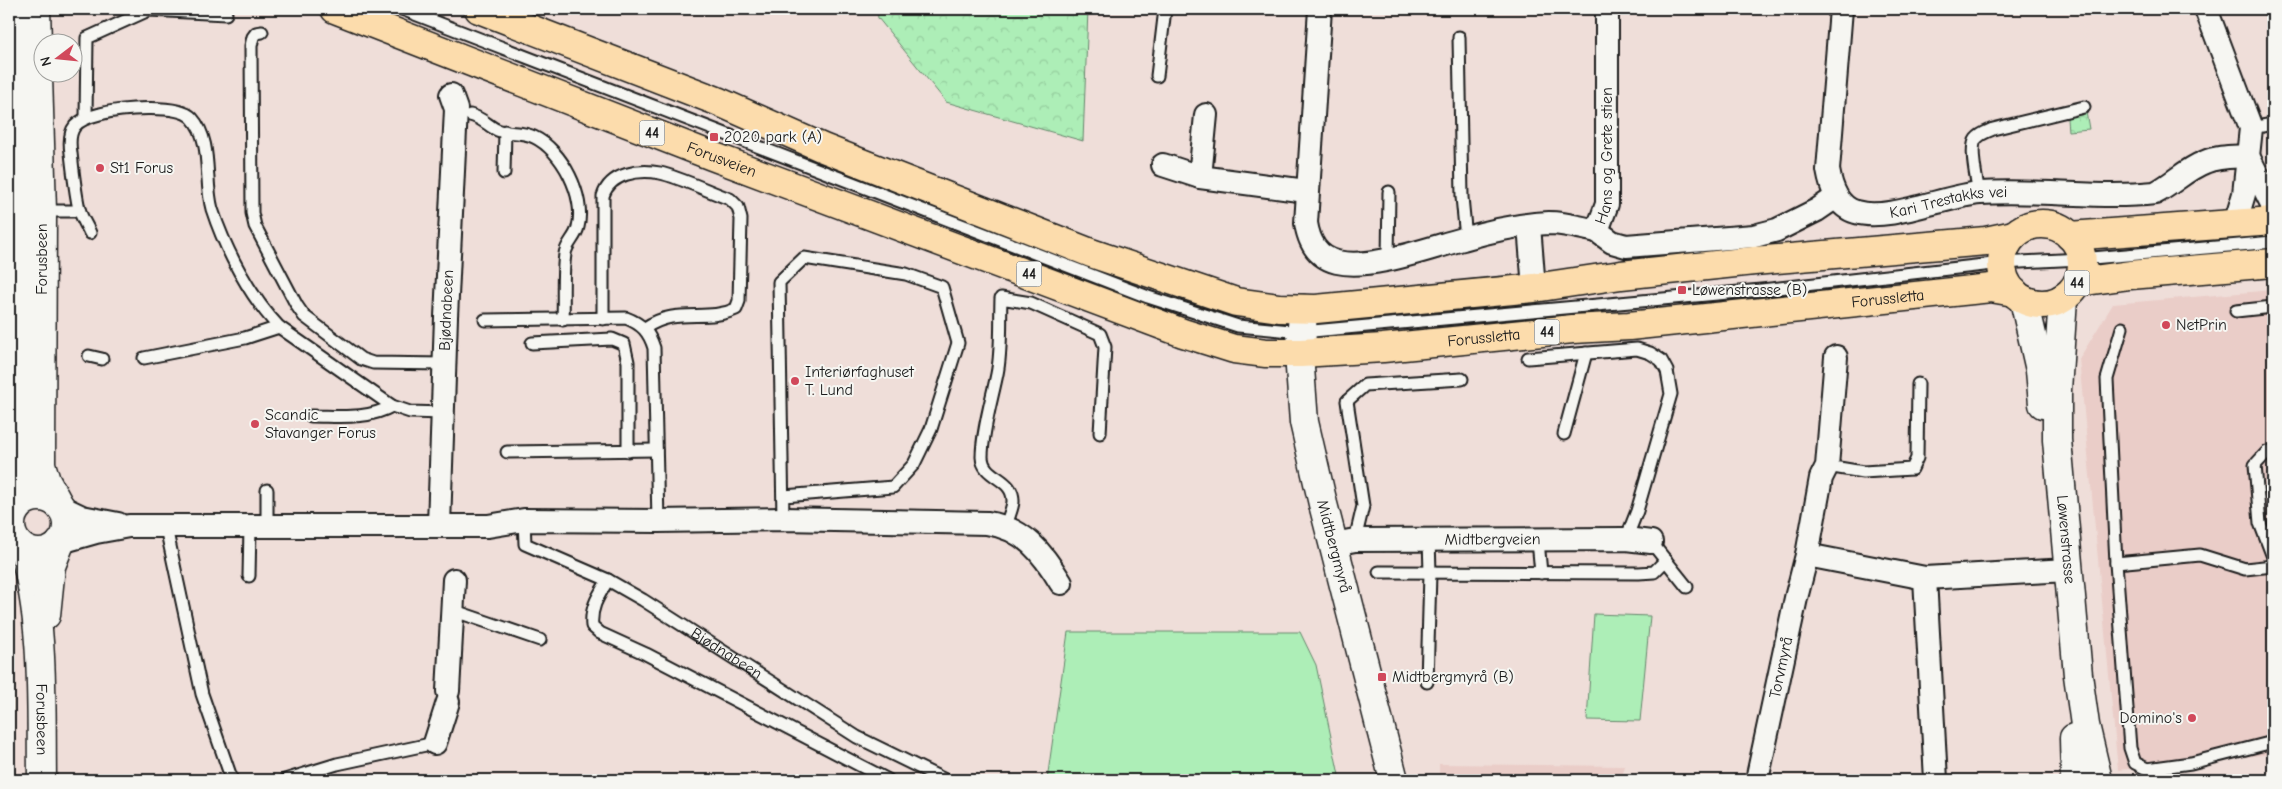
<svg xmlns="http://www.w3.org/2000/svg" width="2282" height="789" font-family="'Comic Neue',sans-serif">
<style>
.built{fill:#eacdc8}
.grass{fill:#adeeb7;stroke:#64856a}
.forest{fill:url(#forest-crowns);stroke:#64856a}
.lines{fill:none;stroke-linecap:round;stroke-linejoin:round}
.lane-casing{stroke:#1c1c1c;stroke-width:15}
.street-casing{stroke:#1c1c1c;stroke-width:26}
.secondary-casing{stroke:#1c1c1c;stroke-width:31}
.primary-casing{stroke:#1c1c1c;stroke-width:31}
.lane{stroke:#f6f6f2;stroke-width:11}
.street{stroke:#f6f6f2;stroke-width:22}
.secondary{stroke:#f6f6f2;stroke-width:28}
.primary{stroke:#fcdcac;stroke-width:28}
.poi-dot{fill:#d1495b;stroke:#f6f6f2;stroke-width:2}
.labels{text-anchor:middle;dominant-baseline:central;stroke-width:4;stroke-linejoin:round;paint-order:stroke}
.shield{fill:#f6f6f2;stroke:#5d5d5c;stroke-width:1}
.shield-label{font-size:15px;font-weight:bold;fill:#1c1c1c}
.poi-label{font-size:16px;fill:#1c1c1c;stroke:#f6f6f2;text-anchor:start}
.street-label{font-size:16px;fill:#1c1c1c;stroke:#f6f6f2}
</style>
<defs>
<pattern id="forest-crowns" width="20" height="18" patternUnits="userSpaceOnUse" patternTransform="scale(1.25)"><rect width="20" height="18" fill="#adeeb7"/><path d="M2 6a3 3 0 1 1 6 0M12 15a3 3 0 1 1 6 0" fill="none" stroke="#94cc9d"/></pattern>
</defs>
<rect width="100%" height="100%" fill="#efded9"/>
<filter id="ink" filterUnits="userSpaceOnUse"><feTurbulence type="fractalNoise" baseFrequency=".02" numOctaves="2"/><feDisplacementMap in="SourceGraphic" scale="10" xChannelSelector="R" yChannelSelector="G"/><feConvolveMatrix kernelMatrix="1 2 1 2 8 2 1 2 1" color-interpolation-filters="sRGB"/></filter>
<g filter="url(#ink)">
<g class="built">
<path d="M2273 290V754L2118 770 2079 359 2113 304Z"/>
<path d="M1439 764 1625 766 1621 780H1439Z"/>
</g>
<g class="grass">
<path d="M1594 614 1650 616 1640 721 1587 720Z"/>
<path d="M1068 632H1300L1316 665 1340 780H1047Z"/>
</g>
<g class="forest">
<path d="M877 9H1088L1083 141 946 102 878 18Z"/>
<path d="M2086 112 2089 129 2068 131 2067 119 2072 114Z"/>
<path d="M9 611 10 612 14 780H9Z"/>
</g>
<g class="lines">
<defs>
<g id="lane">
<path d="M402 9 1148 297 1238 326 1302 332 1761 290 2002 263 2081 259 2273 242"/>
<path d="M262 32 256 33 253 37 251 46 252 213 255 226 297 306 304 316 361 359 373 363 445 364"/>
<path d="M1459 37 1462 197 1466 238"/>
<path d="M1157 76 1165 9"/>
<path d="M470 115C484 118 489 128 500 131 512 134 522 131 534 137 562 150 586 197 578 227 576 237 566 244 565 254 562 275 564 298 563 320"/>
<path d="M86 118 87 38 149 10 226 14"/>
<path d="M2251 128 2273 124"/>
<path d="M504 173 505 131"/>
<path d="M1979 193C1977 181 1969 148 1976 139 1981 133 1987 132 1993 129L2084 107"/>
<path d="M42 211H80"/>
<path d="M90 233C87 226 81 217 79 209 75 191 73 171 71 153 67 127 76 120 100 114 118 109 178 103 192 118 213 141 204 181 212 209 225 249 250 297 279 327L392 406 410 412 443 413"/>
<path d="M1388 258 1389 192"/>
<path d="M2236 311 2273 307"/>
<path d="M603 319V196C610 173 639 169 660 173 679 177 710 192 730 199L738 207 741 219 739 301 736 309C705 323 677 306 645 328"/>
<path d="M485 320 626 318C642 324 649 332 654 348L658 521"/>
<path d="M2122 328 2107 379 2116 563 2130 748 2135 763 2147 769 2191 763 2273 742"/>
<path d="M532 343 612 339 624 344 628 362V451"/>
<path d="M89 356 102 359"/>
<path d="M144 358 245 338 279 327"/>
<path d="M1528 358 1637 349 1650 353 1661 360 1667 371 1671 394 1637 511 1626 539"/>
<path d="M311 416C339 416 367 420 392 406"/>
<path d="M1564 434 1586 353"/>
<path d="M507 452 656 450"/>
<path d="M2273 452H2267L2255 465 2260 523 2273 557"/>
<path d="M1827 466 1863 472 1912 469 1917 458 1918 384"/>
<path d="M267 490V527"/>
<path d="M783 519 779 282 804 258 906 274 942 287 958 343 931 429 914 464 893 487 784 496"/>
<path id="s1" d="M524 520 525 544 608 580 643 600 857 737 945 780"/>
<path d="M167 526 168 537 202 694 232 780"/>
<path d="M1005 527C1008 519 1012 510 1013 502 1014 477 983 479 982 457 982 432 992 399 997 374 1002 350 1000 323 1001 298L1031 303 1100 334 1105 347 1100 433"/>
<path d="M1355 540 1363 506 1347 401 1365 385 1462 379"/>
<path d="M1538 541 1541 573"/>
<path d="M1651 542 1687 587"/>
<path d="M2116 563 2200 555 2245 569 2273 566"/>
<path d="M1379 572 1639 573 1654 572 1666 560"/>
<path d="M249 576 250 527"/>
<path d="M608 580C599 595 590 607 592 626L600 633 646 654 888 780"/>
<path d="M452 610 540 640"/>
<path d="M1427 682 1430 573 1429 539"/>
<path d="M285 780 337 764 435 743"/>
</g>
<g id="street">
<path id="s2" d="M1320 9 1306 223C1309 242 1317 257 1337 262 1371 270 1429 248 1463 239 1490 231 1521 224 1549 223 1565 223 1581 228 1597 231L1607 204V9"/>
<path id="s3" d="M1841 9 1828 170C1831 187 1837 207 1856 212 1888 222 1945 196 1980 193 2038 189 2097 199 2155 193 2173 184 2186 169 2205 162 2218 156 2234 157 2248 156"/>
<path d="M2206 9 2251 128 2244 194 2235 224"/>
<path d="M2248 156 2273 206"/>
<path d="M1163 165 1200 177 1306 191"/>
<path d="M1200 177 1206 115"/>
<path d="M1529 226 1534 288"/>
<path d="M1597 231 1612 242 1626 246 1754 236 1777 230 1817 210 1836 197"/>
<path d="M61 507 82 517 118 524"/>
<path id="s4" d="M439 525 446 317 456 109 451 95"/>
<path d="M9 532 12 535"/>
<path d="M61 542 96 532 129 526H488L524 520 658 521 783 519 987 523C1024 528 1043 553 1061 583"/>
<path id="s5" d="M1334 544 1355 540 1626 539 1651 542"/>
<path d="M1807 555 1925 578 2068 570"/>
<path d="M1925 578 1936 780"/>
<path d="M448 691 454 580"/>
<path d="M435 743 448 702"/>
<path id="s6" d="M1757 780 1796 598 1807 555 1821 478 1827 466 1836 357"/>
</g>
<g id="secondary">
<path d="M11 9C15 126 17 244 18 362 19 408 24 455 21 502"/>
<path d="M36 9 42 211 41 464 46 481 59 505"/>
<path id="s7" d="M2063 298 2057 390V440L2078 675 2085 725 2098 780"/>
<path d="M2024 300 2040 370 2043 404"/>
<path id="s8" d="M1303 309 1300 368 1304 422 1323 504 1394 780"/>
<circle cx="39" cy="525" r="28"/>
<path id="s9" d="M23 549C45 623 41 704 42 780"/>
<path d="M46 615 51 566 60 543"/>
<path d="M2074 738 2075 780"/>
</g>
<g id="primary">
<path id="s10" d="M335 9 712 156 1183 333 1234 349 1266 353H1301L1383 348 1573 329 1629 326 1991 288 2014 292"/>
<path d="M479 9 717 101 823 148 1091 253 1236 302 1279 308 1316 309 1534 288 1621 275 1754 261 1986 241 2014 235"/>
<circle cx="2042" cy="264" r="40"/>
<path d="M2070 236 2273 221"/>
<path d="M2078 282 2130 275 2273 263"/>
</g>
</defs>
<use href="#lane" class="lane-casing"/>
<use href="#street" class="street-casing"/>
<use href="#secondary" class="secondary-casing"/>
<use href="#primary" class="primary-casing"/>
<use href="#lane" class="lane"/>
<use href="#street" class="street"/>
<use href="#secondary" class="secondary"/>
<use href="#primary" class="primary"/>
</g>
</g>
<g class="poi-dot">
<rect x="709" y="132" width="10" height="10" rx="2.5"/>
<circle cx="100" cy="168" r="5"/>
<rect x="1677" y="285" width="10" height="10" rx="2.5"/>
<circle cx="2166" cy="325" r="5"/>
<circle cx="795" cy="381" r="5"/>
<circle cx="255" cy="424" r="5"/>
<rect x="1377" y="672" width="10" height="10" rx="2.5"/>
<circle cx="2192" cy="718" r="5"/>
</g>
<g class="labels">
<g class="shield">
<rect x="639.5" y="120.5" width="25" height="25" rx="4"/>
<rect x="1016.5" y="261.5" width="25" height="25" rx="4"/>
<rect x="2064.5" y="270.5" width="25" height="25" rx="4"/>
<rect x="1534.5" y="319.5" width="25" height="25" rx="4"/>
</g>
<g class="shield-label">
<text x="652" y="133">44</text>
<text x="1029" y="274">44</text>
<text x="2077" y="283">44</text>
<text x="1547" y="332">44</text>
</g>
<g class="poi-label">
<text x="724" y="137">2020 park (A)</text>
<text x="110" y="168">St1 Forus</text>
<text x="1692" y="290">Løwenstrasse (B)</text>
<text x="2176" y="325">NetPrin</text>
<text x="805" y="372">Interiørfaghuset<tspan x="805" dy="18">T. Lund</tspan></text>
<text x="265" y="415">Scandic<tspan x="265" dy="18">Stavanger Forus</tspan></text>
<text x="1392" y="677">Midtbergmyrå (B)</text>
<text x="2182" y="718" text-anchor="end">Domino's</text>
</g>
<g class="street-label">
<text stroke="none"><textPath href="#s2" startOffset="610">Hans og Grete stien</textPath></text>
<text stroke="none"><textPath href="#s10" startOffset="415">Forusveien</textPath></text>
<text stroke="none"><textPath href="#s3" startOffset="309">Kari Trestakks vei</textPath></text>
<text transform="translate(42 259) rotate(-90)">Forusbeen</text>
<text stroke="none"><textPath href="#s10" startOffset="1618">Forussletta</textPath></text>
<text stroke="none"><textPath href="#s4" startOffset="215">Bjødnabeen</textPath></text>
<text stroke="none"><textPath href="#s10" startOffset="1212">Forussletta</textPath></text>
<text stroke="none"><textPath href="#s5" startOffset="159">Midtbergveien</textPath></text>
<text stroke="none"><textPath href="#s7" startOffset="242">Løwenstrasse</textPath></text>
<text stroke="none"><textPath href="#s8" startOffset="241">Midtbergmyrå</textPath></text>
<text stroke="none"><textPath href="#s1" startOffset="254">Bjødnabeen</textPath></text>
<text stroke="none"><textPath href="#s6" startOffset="115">Torvmyrå</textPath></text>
<text stroke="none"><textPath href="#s9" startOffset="172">Forusbeen</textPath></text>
</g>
</g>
<rect width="2282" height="789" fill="none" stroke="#f6f6f2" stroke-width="30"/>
<rect x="15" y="15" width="2252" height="759" fill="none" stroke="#1c1c1c" stroke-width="2" filter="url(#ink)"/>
<g transform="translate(58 58) rotate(254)"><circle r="24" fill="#f6f6f2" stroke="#9f9f9c"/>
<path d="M0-4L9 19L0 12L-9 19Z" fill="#d1495b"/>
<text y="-8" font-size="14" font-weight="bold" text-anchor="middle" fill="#1c1c1c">N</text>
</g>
</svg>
